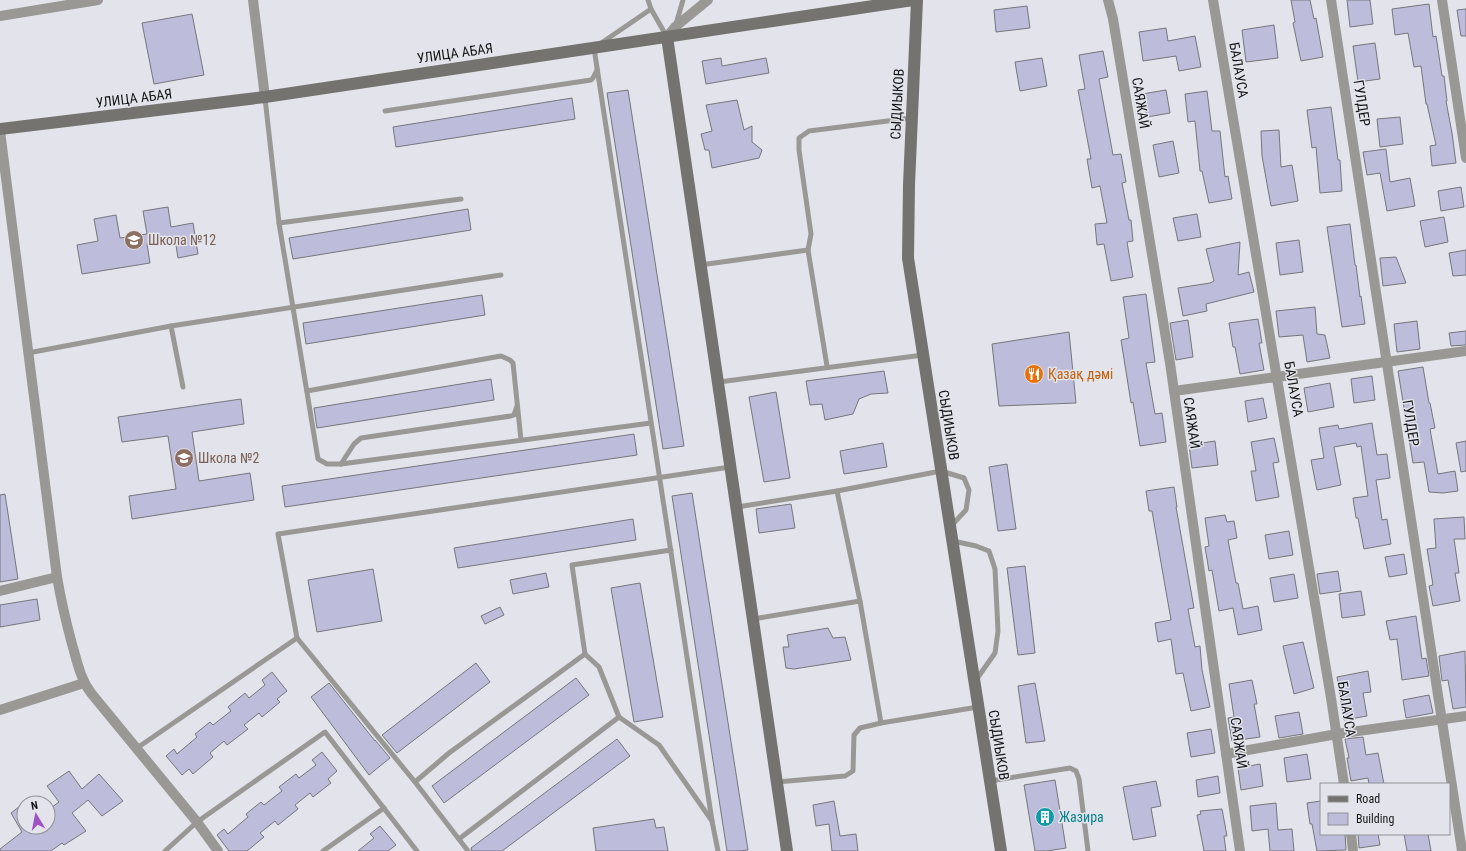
<svg xmlns="http://www.w3.org/2000/svg" width="1466" height="851" font-family="'Roboto Condensed',sans-serif">
<style>
.building{fill:#bdbcdb;stroke:#76767c}
.lines{fill:none;stroke-linecap:round;stroke-linejoin:round}
.lane{stroke:#999895;stroke-width:5}
.street{stroke:#999895;stroke-width:10}
.secondary{stroke:#75736f;stroke-width:12}
.labels{text-anchor:middle;dominant-baseline:central;stroke-width:3;stroke-linejoin:round;paint-order:stroke}
.street-label{font-size:14px;fill:#141517;stroke:#e3e4eb}
.education-label{font-size:14px;fill:#785e54;stroke:#e3e4eb;text-anchor:start}
.food-label{font-size:14px;fill:#c56008;stroke:#e3e4eb;text-anchor:start}
.culture-label{font-size:14px;fill:#0d838f;stroke:#e3e4eb;text-anchor:start}
</style>
<rect width="100%" height="100%" fill="#e3e4eb"/>
<g class="building">
<path d="M1291 0H1310L1314 19 1316 18 1323 57 1301 61 1293 23 1295 22Z"/>
<path d="M1347 0H1370L1373 24 1350 27Z"/>
<path d="M1429 4 1433 37 1436 36 1442 76H1444L1447 101H1446L1452 133 1456 163 1432 166 1430 146 1436 145 1427 104H1426L1421 66 1414 67 1408 33 1395 35 1392 9Z"/>
<path d="M1027 6 1030 28 996 32 994 10Z"/>
<path d="M1466 9V36H1461L1457 10Z"/>
<path d="M192 14 204 75 154 84 142 23Z"/>
<path d="M1274 25 1278 58 1246 62 1242 30Z"/>
<path d="M1166 28 1168 41 1195 36 1201 67 1179 71 1176 56 1143 61 1139 32Z"/>
<path d="M1375 43 1380 79 1358 82 1353 46Z"/>
<path d="M1103 51 1108 77 1099 79 1113 155 1121 154 1126 182 1122 183 1129 220H1131L1133 241 1127 242 1133 277 1111 281 1104 244 1097 245 1095 224 1107 223 1100 186 1092 188 1087 159H1091L1078 90 1085 89 1079 55Z"/>
<path d="M721 58 722 66 766 58 769 73 706 84 702 61Z"/>
<path d="M1042 58 1047 86 1020 91 1015 62Z"/>
<path d="M628 90 684 446 663 449 607 93Z"/>
<path d="M1166 90 1170 113 1147 117 1142 94Z"/>
<path d="M1207 91 1212 131H1220L1225 177 1228 176 1232 199 1209 203 1202 171H1200L1195 121 1188 122 1185 94Z"/>
<path d="M572 98 575 119 396 147 393 127Z"/>
<path d="M737 100 744 130 752 126V142L762 150 759 158 712 168 709 150H705L701 134 712 131 706 105Z"/>
<path d="M1331 107 1338 160H1340L1342 191 1320 193 1316 147 1312 148 1307 110Z"/>
<path d="M1400 117 1403 144 1380 147 1377 119Z"/>
<path d="M1279 130 1281 167 1292 165 1298 201 1271 206 1262 156 1261 131Z"/>
<path d="M1173 141 1179 173 1159 177 1153 145Z"/>
<path d="M1386 149 1390 182 1410 178 1415 206 1387 211 1380 173 1367 175 1363 152Z"/>
<path d="M1461 187 1464 207 1441 211 1438 191Z"/>
<path d="M168 207 171 227 193 223 198 254 178 258 175 239 147 244 150 263 82 274 77 245 98 241 94 219 116 215 120 238 147 234 143 211Z"/>
<path d="M468 209 471 230 293 259 289 238Z"/>
<path d="M1197 214 1201 237 1178 241 1173 218Z"/>
<path d="M1444 217 1448 242 1425 247 1420 221Z"/>
<path d="M1350 224 1355 265H1356L1360 297 1361 296 1365 324 1342 327 1327 227Z"/>
<path d="M1299 240 1303 272 1280 275 1276 243Z"/>
<path d="M1240 242 1238 275 1249 272 1254 292 1206 304 1207 311 1183 316 1178 288 1210 283 1214 281 1206 249Z"/>
<path d="M1466 250V275L1453 276 1449 253Z"/>
<path d="M1396 257 1406 283 1383 286 1380 258Z"/>
<path d="M1146 294 1155 362 1146 363 1155 414 1162 413 1166 442 1140 446 1133 402 1131 403 1121 340 1129 338 1123 297Z"/>
<path d="M482 295 485 315 306 344 303 323Z"/>
<path d="M1315 307 1317 334 1325 335 1330 358 1307 362 1303 335 1279 337 1276 311Z"/>
<path d="M1258 319 1262 343H1259L1264 370 1240 374 1235 347H1233L1229 323Z"/>
<path d="M1188 320 1193 357 1176 360 1170 323Z"/>
<path d="M1417 321 1420 349 1397 352 1394 324Z"/>
<path d="M1466 331V345L1451 346 1449 333Z"/>
<path d="M1069 332 1076 403 999 406 992 344Z"/>
<path d="M1423 367 1429 403H1430L1435 428 1430 429 1438 474 1455 471 1458 491 1443 493 1429 492 1424 462 1413 463 1398 371Z"/>
<path d="M884 371 888 393 871 394 859 399 853 414 825 420 822 404 810 405 806 381Z"/>
<path d="M1372 376 1375 400 1354 403 1351 379Z"/>
<path d="M491 379 494 400 317 428 314 408Z"/>
<path d="M1330 383 1334 407 1308 412 1304 388Z"/>
<path d="M776 392 790 478 764 482 749 397Z"/>
<path d="M1263 398 1267 418 1248 422 1245 401Z"/>
<path d="M241 399 244 424 192 432 199 481 250 473 254 500 132 519 129 496 176 489 168 436 122 442 118 417Z"/>
<path d="M1372 423 1377 455 1387 454 1390 478 1376 480 1382 520 1387 519 1391 544 1364 549 1358 518H1356L1353 498 1368 496 1361 446 1357 447 1356 443 1334 447 1341 485 1317 490 1311 460 1324 458 1319 428 1338 425 1339 429Z"/>
<path d="M634 434 637 455 285 507 282 486Z"/>
<path d="M1274 438 1279 462 1273 463 1279 497 1256 501 1251 471H1256L1251 442Z"/>
<path d="M1215 441 1218 465 1192 468 1189 445Z"/>
<path d="M1466 441V471L1461 472 1456 443Z"/>
<path d="M883 443 887 467 844 474 840 451Z"/>
<path d="M1007 464 1016 529 998 531 989 467Z"/>
<path d="M1174 487 1177 507H1176L1194 608 1188 609 1195 647 1200 646 1202 670 1210 707 1191 711 1183 673 1176 674 1171 639 1158 642 1155 623 1171 620 1152 511H1149L1146 491Z"/>
<path d="M692 493 748 850 739 851H727L672 496Z"/>
<path d="M5 494 18 579 0 582V495Z"/>
<path d="M791 504 795 528 759 533 756 509Z"/>
<path d="M1225 515 1227 522 1234 521 1237 538 1228 540 1236 583H1238L1243 609 1258 606 1262 630 1238 635 1233 608 1219 611 1212 570 1209 571 1205 547 1209 546 1205 518Z"/>
<path d="M1464 517 1465 539H1454L1459 573H1455L1460 601 1433 606 1429 586 1433 585 1427 549 1436 548 1434 519Z"/>
<path d="M633 519 636 540 458 568 454 548Z"/>
<path d="M1289 531 1293 555 1269 559 1265 535Z"/>
<path d="M1404 554 1407 574 1389 577 1385 557Z"/>
<path d="M1025 566 1035 653 1018 655 1007 568Z"/>
<path d="M373 569 382 621 317 632 308 580Z"/>
<path d="M1338 571 1341 591 1320 594 1317 574Z"/>
<path d="M546 573 549 587 513 594 510 580Z"/>
<path d="M1294 574 1298 598 1274 602 1270 578Z"/>
<path d="M640 583 663 717 634 722 611 588Z"/>
<path d="M1361 591 1365 615 1342 618 1339 594Z"/>
<path d="M37 599 40 620 0 627V605Z"/>
<path d="M500 607 504 615 485 624 481 616Z"/>
<path d="M1416 616 1422 659 1426 658 1429 676 1402 680 1397 639 1390 640 1386 621Z"/>
<path d="M828 628 833 638 845 637 851 660 794 669 786 668 783 647H789L787 635Z"/>
<path d="M1303 642 1314 688 1294 694 1283 646Z"/>
<path d="M1465 651 1466 707 1453 709 1448 680 1442 681 1439 656Z"/>
<path d="M476 663 490 682 397 753 382 735Z"/>
<path d="M1368 671 1371 692 1363 693 1367 716 1344 720 1337 677Z"/>
<path d="M272 672 287 691 277 699 280 702 262 717 259 713 244 725 248 729 227 745 224 741 210 753 213 757 193 774 189 769 182 775 166 756 174 749 177 754 197 737 195 734 210 722 213 725 231 711 228 707 245 693 249 698 265 685 262 680Z"/>
<path d="M576 678 589 695 444 803 432 786Z"/>
<path d="M1252 680 1257 704H1254L1260 737 1232 741 1228 718 1234 717 1229 684Z"/>
<path d="M329 683 375 741V740L390 758 369 775 311 697Z"/>
<path d="M1035 683 1045 741 1026 743 1018 686Z"/>
<path d="M1429 695 1433 713 1406 718 1403 700Z"/>
<path d="M1299 712 1303 734 1279 738 1275 716Z"/>
<path d="M1211 729 1215 753 1191 757 1187 733Z"/>
<path d="M1363 737 1366 755 1378 753 1384 784H1369L1368 778 1351 781 1347 758H1349L1345 739Z"/>
<path d="M617 739 630 756 502 851H472L471 848Z"/>
<path d="M322 752 337 771 328 779 331 783 313 797 310 793 295 805 298 809 278 825 275 821 260 833 264 837 247 851H229L217 835 224 829 228 834 248 817 246 814 261 802 264 805 282 791 279 787 296 774 299 778 316 765 312 760Z"/>
<path d="M1307 754 1311 779 1287 782 1284 758Z"/>
<path d="M1260 764 1263 786 1241 790 1238 768Z"/>
<path d="M69 771 82 789 99 774 123 801 102 816 88 800 72 813 86 831 64 845 62 843 51 851H0V849L22 832 11 813 24 803V827H48V810L59 802 47 786Z"/>
<path d="M1218 776 1220 793 1198 797 1196 780Z"/>
<path d="M1055 780 1066 848 1047 851H1035L1024 785Z"/>
<path d="M1156 781 1161 806 1151 808 1156 836 1133 840 1123 787Z"/>
<path d="M834 801 840 836 856 834 858 851H832L829 824 816 826 813 805Z"/>
<path d="M1321 801V834H1345L1346 850 1317 851 1312 824H1310L1307 803Z"/>
<path d="M1276 803 1278 830 1292 829 1294 851H1270L1268 829 1252 831 1250 806Z"/>
<path d="M1222 809 1227 836H1224L1226 851H1204L1197 815 1201 814 1200 811Z"/>
<path d="M654 819 656 828 664 827 668 851H596L593 828Z"/>
<path d="M380 826 396 845 388 851H358L374 838 370 834Z"/>
<path d="M1358 834H1378L1380 845 1359 848Z"/>
<path d="M1404 834H1428L1431 851H1407Z"/>
</g>
<g class="lines">
<g class="lane">
<path d="M648 0 651 9 594 48 712 821"/>
<path d="M651 9 667 37"/>
<path d="M676 24 683 0"/>
<path d="M265 98 279 223 318 459 327 464H341L651 423"/>
<path d="M385 111 591 80 593 78 597 70"/>
<path d="M279 223 461 199"/>
<path d="M700 265 808 250"/>
<path d="M28 353 171 326"/>
<path d="M827 366 808 250 811 234 799 150V138L809 131 911 118"/>
<path d="M719 382 923 355"/>
<path d="M183 387 171 326 501 275"/>
<path d="M307 391 501 356 510 360 513 363 521 440"/>
<path d="M341 464 354 444 361 438 511 416 514 415 517 406"/>
<path d="M837 491 941 471 964 478 969 490 966 510 951 526"/>
<path d="M737 507 837 491 860 601 881 723 978 707"/>
<path d="M953 541 976 546 989 551 995 569 998 631 995 653 976 680"/>
<path d="M753 619 860 601"/>
<path d="M585 654 572 565 671 550"/>
<path d="M137 748 297 638"/>
<path d="M990 781 1070 768 1076 771 1079 779 1088 851"/>
<path d="M415 782 297 638 278 534 730 467"/>
<path d="M777 782 845 776 853 771 854 735 860 728 881 723"/>
<path d="M459 839 619 717"/>
<path d="M165 851 197 822 325 732 417 851"/>
<path d="M323 851 384 808"/>
<path d="M468 851 415 782 449 753 585 654 599 667 619 717 659 745 712 821 718 851"/>
</g>
<g class="street">
<path d="M253 0 265 97"/>
<path d="M1108 0 1113 19 1170 363 1240 851"/>
<path d="M1213 0 1331 698 1344 784"/>
<path d="M1331 0 1462 851"/>
<path d="M1442 0 1466 158"/>
<path d="M0 16 98 0"/>
<path d="M667 37 675 27 708 0"/>
<path d="M0 131 57 577C61 600 66 622 72 644 77 661 80 678 91 693L197 822 218 851"/>
<path d="M1174 391 1466 351"/>
<path d="M0 591 57 577"/>
<path d="M0 710 84 683"/>
<path d="M1226 754 1337 734 1466 716"/>
<path d="M1351 834 1353 851"/>
</g>
<g class="secondary">
<path d="M917 0 909 185 908 258 1001 851"/>
<path d="M667 37 787 851"/>
<path d="M0 129 265 97 913 0"/>
</g>
</g>
<defs>
<symbol id="school-disc" viewBox="-11 -11 22 22"><circle r="9.5" fill="#8d6e63" stroke="#e3e4eb"/><path d="M0-5L7-2L0 1L-7-2ZM-4 1L0 2.5L4 1V4Q0 6-4 4Z" fill="#fff"/></symbol>
<symbol id="restaurant-disc" viewBox="-11 -11 22 22"><circle r="9.5" fill="#e8710a" stroke="#e3e4eb"/><path d="M-5-6h1v4h1v-4h1v4h1v-4h1v5L-1.5 .5V6h-2V.5L-5-1ZM5-6V6H3V1.5H1.5Q1.5-4 5-6Z" fill="#fff"/></symbol>
<symbol id="building-disc" viewBox="-11 -11 22 22"><circle r="9.5" fill="#0f9aa8" stroke="#e3e4eb"/><path d="M-4-6H4V6H1V3H-1V6H-4ZM-2.5-4.3h1.7v1.8h-1.7ZM.8-4.3h1.7v1.8H.8ZM-2.5-1h1.7V.8h-1.7ZM.8-1h1.7V.8H.8Z" fill="#fff"/></symbol>
</defs>
<g fill-rule="evenodd">
<use href="#school-disc" x="123" y="229" width="22" height="22"/>
<use href="#restaurant-disc" x="1023" y="363" width="22" height="22"/>
<use href="#school-disc" x="173" y="447" width="22" height="22"/>
<use href="#building-disc" x="1034" y="806" width="22" height="22"/>
</g>
<g class="labels">
<g class="street-label">
<text transform="translate(455 53) rotate(-8)">УЛИЦА АБАЯ</text>
<text transform="translate(1239 70) rotate(80)">БАЛАУСА</text>
<text transform="translate(134 98) rotate(-7)">УЛИЦА АБАЯ</text>
<text transform="translate(1141 103) rotate(81)">САЯЖАЙ</text>
<text transform="translate(1362 103) rotate(81)">ГУЛДЕР</text>
<text transform="translate(897 104) rotate(-87)">СЫДИЫКОВ</text>
<text transform="translate(1294 389) rotate(80)">БАЛАУСА</text>
<text transform="translate(1192 423) rotate(82)">САЯЖАЙ</text>
<text transform="translate(1411 423) rotate(81)">ГУЛДЕР</text>
<text transform="translate(949 425) rotate(81)">СЫДИЫКОВ</text>
<text transform="translate(1347 709) rotate(81)">БАЛАУСА</text>
<text transform="translate(1239 743) rotate(82)">САЯЖАЙ</text>
<text transform="translate(999 745) rotate(81)">СЫДИЫКОВ</text>
</g>
<g class="education-label">
<text x="148" y="240">Школа №12</text>
<text x="198" y="458">Школа №2</text>
</g>
<g class="food-label">
<text x="1048" y="374">Қазақ дәмі</text>
</g>
<g class="culture-label">
<text x="1059" y="817">Жазира</text>
</g>
</g>
<rect x="1320" y="783" width="130" height="52" fill="#e3e4eb" stroke="#909196"/>
<rect x="1328" y="796" width="20" height="6" fill="#75736f" stroke="#909196"/>
<text x="1356" y="803" font-size="12" fill="#141517">Road</text>
<rect x="1328" y="813" width="20" height="12" fill="#bdbcdb" stroke="#909196"/>
<text x="1356" y="823" font-size="12" fill="#141517">Building</text>
<g transform="translate(36 815) rotate(350)"><circle r="19" fill="#e3e4eb" stroke="#909196"/>
<path d="M0-3L7 15L0 10L-7 15Z" fill="#9f52c3"/>
<text y="-6" font-size="11" font-weight="bold" text-anchor="middle" fill="#141517">N</text>
</g>
</svg>
